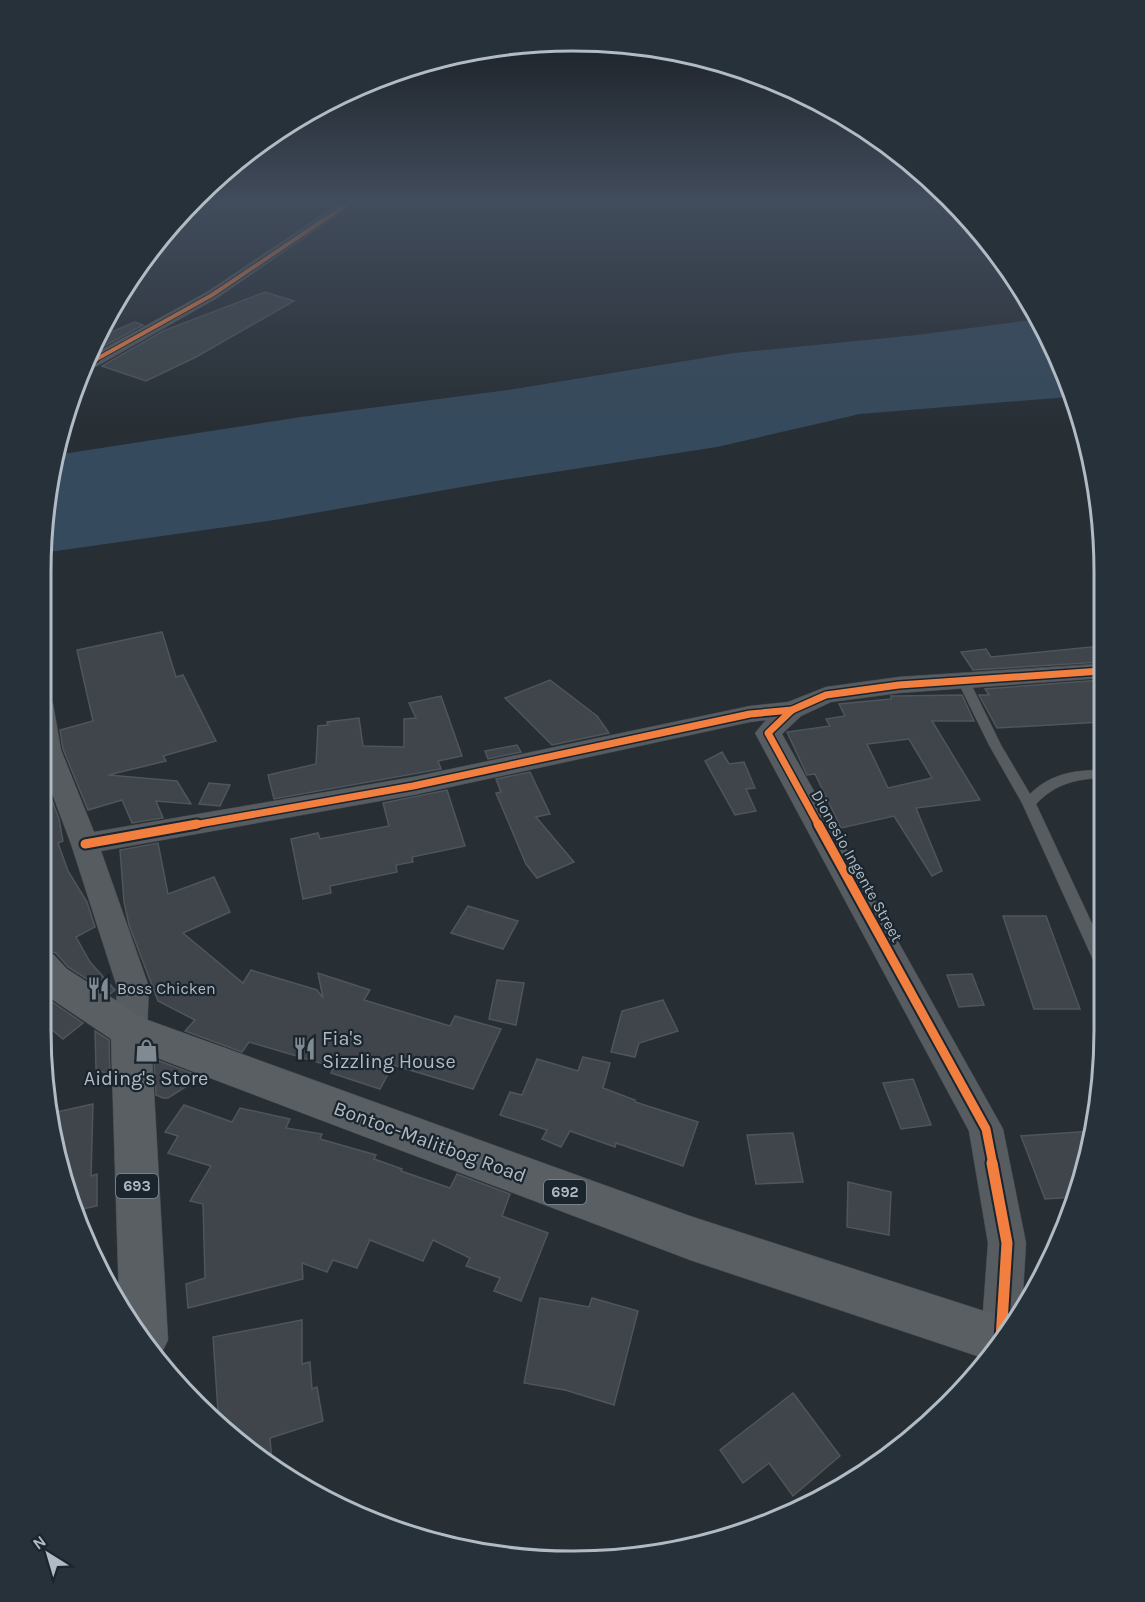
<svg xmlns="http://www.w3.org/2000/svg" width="1145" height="1602" font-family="Karla,sans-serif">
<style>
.water{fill:#354a5c}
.building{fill:#3f454a;stroke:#4f565b;stroke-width:1.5;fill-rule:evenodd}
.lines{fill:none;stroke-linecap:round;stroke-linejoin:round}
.service-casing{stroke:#454a4f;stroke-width:1}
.minor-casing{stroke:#454a4f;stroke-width:1}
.primary-casing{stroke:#444b51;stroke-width:1}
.service{fill:#575c61;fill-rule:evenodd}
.minor{fill:#575c61;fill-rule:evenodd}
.primary{fill:#595f63;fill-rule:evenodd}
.cycleway-far4-casing{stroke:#1b252e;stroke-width:6}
.cycleway-far3-casing{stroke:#1b252e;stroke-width:8}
.cycleway-far2-casing{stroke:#1b252e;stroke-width:10}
.cycleway-far1-casing{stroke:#1b252e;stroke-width:13}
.cycleway-casing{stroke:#1b252e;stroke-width:15}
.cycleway-far4{stroke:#f27e40;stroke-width:4}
.cycleway-far3{stroke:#f27e40;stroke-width:5}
.cycleway-far2{stroke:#f27e40;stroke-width:7}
.cycleway-far1{stroke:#f27e40;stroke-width:9}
.cycleway{stroke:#f27e40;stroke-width:11}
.labels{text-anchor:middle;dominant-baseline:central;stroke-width:4.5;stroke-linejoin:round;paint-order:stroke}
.shield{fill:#1b252e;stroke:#838e98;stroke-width:1.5}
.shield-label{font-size:15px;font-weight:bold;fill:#b0bbc5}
.street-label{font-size:16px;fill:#b0bbc5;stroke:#1b252e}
.poi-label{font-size:16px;fill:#b0bbc5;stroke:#1b252e;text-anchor:start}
.near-poi-label{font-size:20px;fill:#b0bbc5;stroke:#1b252e;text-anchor:start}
.near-street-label{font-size:20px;fill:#b0bbc5;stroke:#1b252e}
.rim{fill:none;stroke:#b0bbc5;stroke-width:3}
</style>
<rect width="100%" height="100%" fill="#272e34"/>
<path class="water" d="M1038 319 1050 338 1068 397 860 414 717 447 496 481 275 520 42 553 48 495 56 455 301 417 508 390 734 353 917 335Z"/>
<g class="building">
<path d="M265 292 294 301 196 357 146 381 102 366 163 331Z"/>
<path d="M135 322 143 325 95 351 101 336Z"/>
<path d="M162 632 176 677 183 675 216 741 163 756 166 761 108 775 177 781 191 804 156 801 163 818 132 823 122 800 88 810 63 749 60 730 93 721 77 650Z"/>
<path d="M1101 646V662L973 670 961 652 986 649 991 657Z"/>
<path d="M550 680 597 716 609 733 552 745 505 698Z"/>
<path d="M1101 680V722L997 728 979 695H989L985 689Z"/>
<path d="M962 695 974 721H932L980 800 916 808 942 871 932 876 894 816 841 828 815 774 807 775 787 732 830 726 826 719 845 716 839 704 891 699V696H895ZM909 739 932 778 888 788 867 744Z"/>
<path d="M441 696 462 756 438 761 441 769 274 799 268 775 316 764 318 726 328 725 327 722 359 718 363 746 404 747V719L416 718 409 703Z"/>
<path d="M517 745 521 752 488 759 485 751Z"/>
<path d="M722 752 729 764 744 762 755 788 746 789 756 811 735 815 705 761Z"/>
<path d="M530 772 550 814 536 817 574 862 537 878 526 864 496 793 501 792 496 779Z"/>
<path d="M44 779 59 819 63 841 58 843 68 871 87 902 95 927 76 937 90 962 115 990 110 994 68 967 56 953 40 949V780Z"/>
<path d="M209 783 230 785 220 806 199 804Z"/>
<path d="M447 790 465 846 412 857 413 862 396 865 397 872 330 886 331 893 303 899 291 839 318 833 320 839 389 826 383 803Z"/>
<path d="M158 843 168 894 214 877 230 912 183 933 243 983 251 970 317 990 323 998 318 973 370 990 364 1000 450 1026 455 1016 501 1029 473 1089 393 1065 380 1089 331 1073 334 1067 249 1042 242 1052 185 1031 195 1020 158 1001 129 925 124 902 120 850Z"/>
<path d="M468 906 518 921 503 949 451 933Z"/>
<path d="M1003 916H1046L1080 1009H1034Z"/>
<path d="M972 974 984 1005 959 1007 947 975Z"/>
<path d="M497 980 524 983 516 1025 489 1019Z"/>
<path d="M45 997 83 1023 63 1039 40 1020V1001Z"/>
<path d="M663 1000 678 1031 639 1043 635 1057 611 1052 622 1011Z"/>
<path d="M95 1031 109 1040 110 1075 96 1069Z"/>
<path d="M583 1057 610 1063 603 1088 635 1100V1102L698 1122 683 1166 616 1143 615 1147 570 1131 561 1147 542 1139 547 1130 500 1115 510 1092 522 1095 537 1059 578 1071Z"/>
<path d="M154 1059 202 1077 194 1079 195 1081 168 1098H163L156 1095Z"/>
<path d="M913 1079 931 1125 901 1129 883 1083Z"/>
<path d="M93 1104 91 1176 97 1174V1206L78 1210 59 1168 52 1113Z"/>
<path d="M184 1105 232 1122 240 1108 290 1119 286 1128 322 1134 320 1139 376 1155 374 1159 402 1169 401 1171 450 1188 457 1174 510 1194 502 1216 548 1233 521 1301 494 1291 500 1278 466 1266 470 1258 433 1240 423 1261 370 1240 357 1268 333 1260 327 1272 302 1263 303 1279 188 1308 186 1284 205 1278 203 1204 190 1201 211 1166 168 1153 178 1136 165 1132Z"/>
<path d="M1092 1131 1086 1167 1075 1197 1045 1199 1021 1136Z"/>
<path d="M793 1133 803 1182 756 1184 747 1135Z"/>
<path d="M848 1182 891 1192 889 1235 847 1227Z"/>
<path d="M540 1298 589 1307 592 1298 638 1311 614 1405 565 1390 524 1383Z"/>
<path d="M302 1320V1364L310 1362 312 1389 317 1387 323 1421 270 1438 272 1463 219 1426 213 1337Z"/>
<path d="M793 1393 840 1456 793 1496 769 1463 743 1483 720 1450Z"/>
</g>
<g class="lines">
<defs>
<path id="service" d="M963 676 969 680 1001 745 1030 794C1050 774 1074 770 1102 770V778C1075 779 1055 784 1036 804L1103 947V970L1098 968 1095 964 1022 803 989 745 957 680Z"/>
<g id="minor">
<path d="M340 203H355L217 298 97 366 89 367 94 354 207 292Z"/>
<path d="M1101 664V678L899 693 831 702 801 716 782 734 1003 1129 1026 1243 1022 1308 993 1355 987 1353 981 1339 988 1243 969 1131 755 733 766 720 750 722 413 795 101 851 149 987 147 1031 142 1041 131 1045 120 1041 115 1031 117 987 71 844 41 764V696L50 698 53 704 61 750 94 832 413 777 750 706 788 702 826 687 899 677Z"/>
</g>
<path id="primary" d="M41 951 54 955 67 969 145 1019 690 1216 1015 1321 989 1360 690 1260 152 1056 168 1340 159 1358 130 1325 119 1300 111 1039 41 992Z"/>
</defs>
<use href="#service" class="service-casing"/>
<use href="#minor" class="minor-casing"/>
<use href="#primary" class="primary-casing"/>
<use href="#service" class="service"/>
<use href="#minor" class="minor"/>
<use href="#primary" class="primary"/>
<defs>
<path id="cycleway-far4" d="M93 361 212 295 349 203"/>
<path id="cycleway-far3" d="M91 362 96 359"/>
<g id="cycleway-far2">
<path d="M188 826 413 786 750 714 792 710"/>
<path d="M819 826 768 733 792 710 826 695 899 685 1101 671"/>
</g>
<g id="cycleway-far1">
<path d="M818 824 986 1129 993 1165"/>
<path d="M85 844 197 824"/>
</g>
<path id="cycleway" d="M992 1163 1007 1243 1001 1339"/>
</defs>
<use href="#cycleway-far4" class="cycleway-far4-casing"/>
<use href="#cycleway-far3" class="cycleway-far3-casing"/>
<use href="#cycleway-far2" class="cycleway-far2-casing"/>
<use href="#cycleway-far1" class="cycleway-far1-casing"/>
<use href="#cycleway" class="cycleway-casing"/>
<use href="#cycleway-far4" class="cycleway-far4"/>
<use href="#cycleway-far3" class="cycleway-far3"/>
<use href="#cycleway-far2" class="cycleway-far2"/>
<use href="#cycleway-far1" class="cycleway-far1"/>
<use href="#cycleway" class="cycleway"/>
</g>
<linearGradient id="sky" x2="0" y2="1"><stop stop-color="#15191d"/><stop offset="0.47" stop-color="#414c5c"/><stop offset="1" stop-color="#414c5c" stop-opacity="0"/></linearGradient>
<rect width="1145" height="428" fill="url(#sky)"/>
<defs>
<symbol id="restaurant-bare" viewBox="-9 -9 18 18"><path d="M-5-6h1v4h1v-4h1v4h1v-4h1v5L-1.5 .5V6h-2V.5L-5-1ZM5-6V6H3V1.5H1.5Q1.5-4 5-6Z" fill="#808a92" stroke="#1b252e" stroke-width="2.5" paint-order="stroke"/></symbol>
<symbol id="shop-bare" viewBox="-9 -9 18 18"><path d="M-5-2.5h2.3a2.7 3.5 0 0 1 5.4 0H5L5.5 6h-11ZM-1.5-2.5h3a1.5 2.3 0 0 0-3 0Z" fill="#808a92" stroke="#1b252e" stroke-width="2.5" paint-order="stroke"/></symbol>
</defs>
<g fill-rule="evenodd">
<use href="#restaurant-bare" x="82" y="972" width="33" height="33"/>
<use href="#restaurant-bare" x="288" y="1032" width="33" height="33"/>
<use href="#shop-bare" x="130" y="1034" width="33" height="33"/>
</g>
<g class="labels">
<g class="shield">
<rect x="116" y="1174" width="42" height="24" rx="4.5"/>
<rect x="544" y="1180" width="42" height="24" rx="4.5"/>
</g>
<g class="shield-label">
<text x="137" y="1186">693</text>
<text x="565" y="1192">692</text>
</g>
<g class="street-label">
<text transform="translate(857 866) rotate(61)">Dionesio Ingente Street</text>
</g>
<g class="poi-label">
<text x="117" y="988">Boss Chicken</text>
</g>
<g class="near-poi-label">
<text x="322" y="1038">Fia's<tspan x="322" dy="23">Sizzling House</tspan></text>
<text x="146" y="1078" text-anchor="middle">Aiding's Store</text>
</g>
<g class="near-street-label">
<text transform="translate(430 1142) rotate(20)">Bontoc-Malitbog Road</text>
</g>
</g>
<path d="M0 0H1145V1602H0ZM572 51H573A521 521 0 0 1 1094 572V1030A521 521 0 0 1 573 1551H572A521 521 0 0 1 51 1030V572A521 521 0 0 1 572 51Z" fill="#27313a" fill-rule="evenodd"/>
<path class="rim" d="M572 51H573A521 521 0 0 1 1094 572V1030A521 521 0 0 1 573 1551H572A521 521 0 0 1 51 1030V572A521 521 0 0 1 572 51Z"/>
<g transform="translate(48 1554) rotate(323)" stroke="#1b252e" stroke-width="4.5" paint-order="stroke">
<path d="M0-4.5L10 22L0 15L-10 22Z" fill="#b0bbc5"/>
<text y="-9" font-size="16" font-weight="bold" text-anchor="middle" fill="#b0bbc5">N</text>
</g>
</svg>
